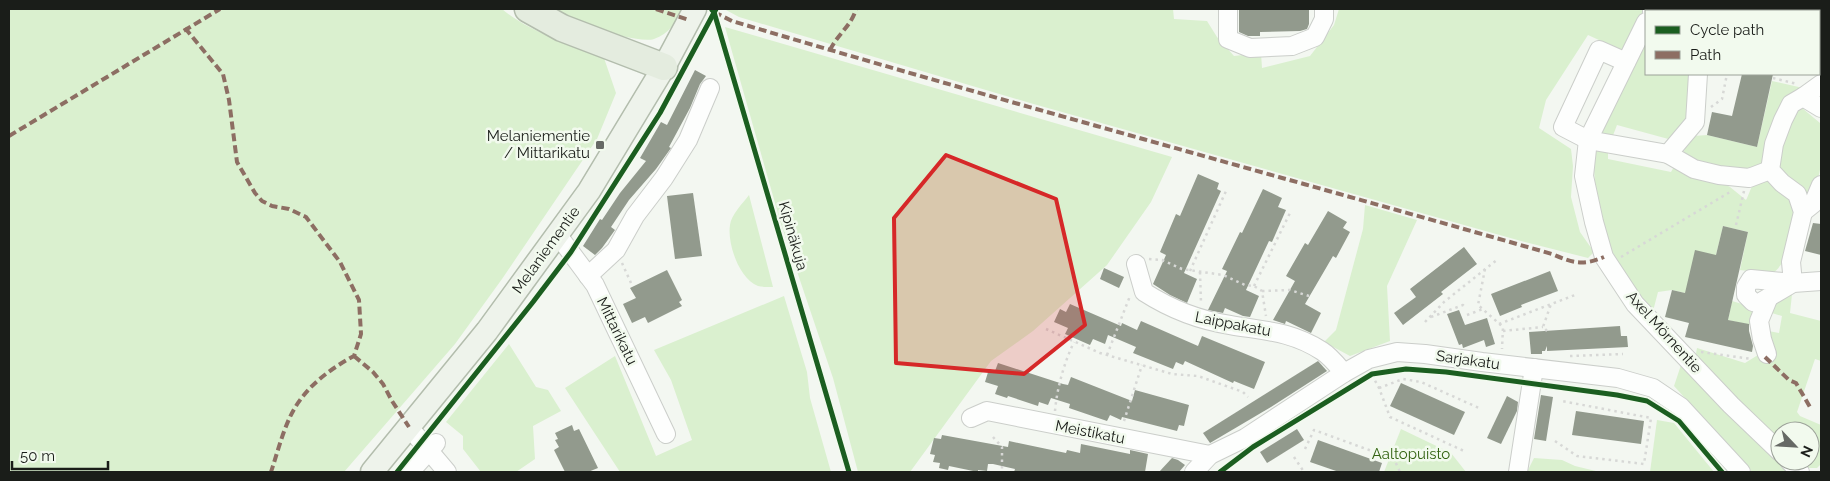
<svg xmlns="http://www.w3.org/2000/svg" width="1830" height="481" font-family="Raleway,sans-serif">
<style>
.green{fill:#daf0cf}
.building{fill:#929a8d}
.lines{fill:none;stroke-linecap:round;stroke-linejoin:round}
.minor-casing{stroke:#cbceca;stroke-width:20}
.major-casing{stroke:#b3bdad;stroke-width:25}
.highway-casing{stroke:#b3bdad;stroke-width:29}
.path{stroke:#d7d8d6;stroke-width:2.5;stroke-dasharray:2.5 4;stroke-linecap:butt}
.minor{stroke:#fdfefd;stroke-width:18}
.major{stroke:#eef3eb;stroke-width:22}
.highway{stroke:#e4ecdf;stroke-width:26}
.quiet{stroke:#8d6e63;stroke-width:4;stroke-dasharray:8 4;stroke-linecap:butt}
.cycleway-casing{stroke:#f2faee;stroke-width:8}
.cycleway{stroke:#1b5e20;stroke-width:5}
.marked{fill:#d62828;fill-opacity:0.2;stroke:#d62828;stroke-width:4;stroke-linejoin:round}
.poi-dot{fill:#666965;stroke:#f2faee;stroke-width:2}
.labels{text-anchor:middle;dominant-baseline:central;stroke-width:5;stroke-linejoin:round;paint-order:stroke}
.poi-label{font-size:15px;fill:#1a1d19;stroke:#f2faee;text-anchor:end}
.street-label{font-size:15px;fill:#1a1d19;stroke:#f2faee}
.park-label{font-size:15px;fill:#346413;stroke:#f2faee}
</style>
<rect width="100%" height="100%" fill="#f3f7f1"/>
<g class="green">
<path d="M9 9H502C531 33 570 44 604 58L616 93 597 139 502 279 455 344 344 472H9Z"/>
<path d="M546 9H683C676 22 669 34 654 39 635 45 566 18 546 9Z"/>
<path d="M727 9H1173L1174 19 1207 21 1217 37 1234 56 1261 53 1262 68 1310 56 1334 25 1339 9H1644L1623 51 1588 35 1546 100 1539 128 1571 149 1573 166 1571 197 1580 232 1594 252 1588 258 1521 241 1030 103 739 17 726 10Z"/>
<path d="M725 27 1172 157 1151 202 1107 265 1033 331 991 361 910 472H858L833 378 781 224Z"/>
<path d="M1646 41V74H1688L1689 99 1687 121 1672 140 1617 125 1612 138 1599 136Z"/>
<path d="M1772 81 1803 88 1757 170 1717 171 1683 154 1686 145 1694 136 1707 135 1757 147Z"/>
<path d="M1802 108 1820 123 1821 126C1821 149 1825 174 1810 194H1806L1788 180 1778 165 1783 138 1793 109Z"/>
<path d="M1598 149H1608V159L1671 172 1675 165 1717 180 1730 187 1746 200C1749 195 1751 185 1756 182 1768 176 1789 192 1795 200 1792 225 1794 257 1772 274L1740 270 1748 232 1723 226 1716 255 1685 293 1672 290 1658 292 1652 315 1608 245 1597 211 1593 155Z"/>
<path d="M749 195 773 287C769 287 762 287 758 286 739 279 727 243 730 225 731 215 743 203 749 195Z"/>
<path d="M1365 205 1417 220 1387 286 1390 341 1350 356 1324 342 1336 330 1363 229Z"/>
<path d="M1792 294 1790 313 1821 321V361L1815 359 1797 412 1800 416 1821 425V464L1817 468H1806L1799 461H1810V431H1780V442L1695 359 1697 348 1745 363 1758 355 1763 330 1779 333 1782 316 1765 311 1783 297Z"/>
<path d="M784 296 807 372 810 398 831 472H620L565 388 615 356 656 456 692 440 671 380 654 350Z"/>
<path d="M1732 301 1759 309 1754 329 1750 328V325L1728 320Z"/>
<path d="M509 344 536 387 548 390 561 411 533 426 535 459 516 472H481L463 449V436L446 422Z"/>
<path d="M1682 362 1780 461 1793 472H1752L1674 386Z"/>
<path d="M1657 420 1674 423 1714 472H1650Z"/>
<path d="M1401 429 1451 453 1466 472H1384Z"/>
<path d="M1534 458 1562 460 1575 466 1600 472H1527Z"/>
</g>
<g class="building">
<path d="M1239 9H1309V24L1307 29 1300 31 1260 32V36H1248L1239 32Z"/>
<path d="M695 70 706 76 700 84 690 108 669 147 671 148 656 169 629 200 611 227 615 230 602 248 595 255 583 246 600 219 602 220 620 193 646 161 640 158 661 122 667 125Z"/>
<path d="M1742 74H1773L1757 147 1707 135 1712 112 1732 116Z"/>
<path d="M1198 174 1219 183 1217 189 1221 191 1184 273 1197 279 1187 303 1170 295 1153 284 1166 255 1160 252 1176 214 1180 216Z"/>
<path d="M1263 189 1282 198 1278 207 1286 210 1272 242 1269 241 1246 290 1259 296 1250 317 1243 316 1225 308 1223 313 1208 310 1227 271 1222 269 1240 232 1242 233Z"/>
<path d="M693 193 702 256 675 259 667 196Z"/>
<path d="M1328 211 1347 222 1343 228 1350 232 1336 258 1333 256 1305 304 1321 313 1311 333 1286 321 1285 324 1273 320 1295 281 1286 276 1305 243 1308 245Z"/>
<path d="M1813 223 1821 224V255L1805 251Z"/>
<path d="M1723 226 1748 232 1728 320 1749 324V331L1753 346 1752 352 1685 337 1689 323 1665 317 1672 290 1685 293 1695 250 1716 255Z"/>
<path d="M1464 247 1477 264 1441 292 1443 294 1403 325 1394 313 1416 297 1410 289Z"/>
<path d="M1104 268 1124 277 1119 288 1100 279Z"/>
<path d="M667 270 682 300 679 302 682 306 648 323 645 317 632 323 623 304 636 298 630 288Z"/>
<path d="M1550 271 1558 291 1521 305 1522 307 1500 316 1491 294Z"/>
<path d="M1070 304 1121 326 1122 323 1137 330 1141 321 1198 346 1202 336 1265 362 1254 389 1234 381 1233 383 1185 361 1183 365 1176 362 1173 369 1133 353 1136 347 1108 335 1105 344 1093 339 1090 345 1065 334 1068 328 1054 322 1060 309 1066 312Z"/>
<path d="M1459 310 1465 325 1487 318 1495 344 1486 347 1484 340 1463 348 1462 344 1459 345 1447 314Z"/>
<path d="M1620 326 1621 336H1627L1628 347 1547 351V346L1545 351H1542V354H1531L1529 332Z"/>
<path d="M1318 361 1327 371 1271 407 1210 443 1203 433Z"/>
<path d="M998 363 1063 384 1068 385 1071 377 1132 401 1135 390 1189 405 1184 426 1179 425 1177 431 1122 417 1121 420 1110 415 1107 421 1069 408 1070 404 1051 398 1048 405 1039 402 1038 406 1008 396 1007 398 995 394 998 386 985 382 989 369 995 371Z"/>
<path d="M1401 383 1465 412 1454 435 1390 406Z"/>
<path d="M1541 395 1553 397 1546 441 1534 439Z"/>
<path d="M1507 396 1518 402 1517 411 1501 444 1487 438Z"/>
<path d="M1576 411 1644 421 1641 444 1572 435Z"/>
<path d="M572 425 574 431 579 429 598 468 588 472H565L554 450 559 447 555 440 558 439 555 433Z"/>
<path d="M1297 429 1304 440 1267 463 1260 452Z"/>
<path d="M942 435 1008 447 1009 441 1066 453 1067 450 1080 453 1081 444 1130 454V450L1148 454 1145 472H1014L1015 469 993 464H988L987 471 978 470V472L949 466 948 470 939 468 940 463 933 462 935 455 930 454 934 438 941 439Z"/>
<path d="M1318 440 1382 463 1379 472H1339L1310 462Z"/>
<path d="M1172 458 1178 460 1185 465 1179 472H1159Z"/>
</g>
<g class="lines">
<defs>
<g id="minor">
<path d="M1228 9V39L1250 48 1292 46 1315 37 1324 19V9"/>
<path d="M1807 9 1808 11"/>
<path d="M1652 11 1653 9"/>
<path d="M1704 11 1705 9"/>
<path d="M1646 22 1588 140 1584 176 1594 222 1604 257 1635 304 1731 405 1780 452"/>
<path d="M1819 26 1821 29"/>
<path d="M1819 48 1821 46"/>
<path d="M1626 62 1599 50 1563 127 1588 140 1668 154 1694 169 1719 175 1749 178 1770 170"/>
<path d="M1803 97 1821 84"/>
<path d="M1668 154 1695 122 1698 74"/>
<path d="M1803 212 1813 204 1821 185"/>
<path d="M557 234 595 285 666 434"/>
<path d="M1136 264 1144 292C1172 310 1198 320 1230 325 1264 331 1291 331 1322 351 1330 356 1338 366 1344 373"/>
<path d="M588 276 616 250 635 216 664 178 688 140 710 88"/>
<path d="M1793 283 1791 262 1803 212 1797 194 1782 183 1770 170 1774 144 1783 120 1791 104 1803 97 1821 108"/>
<path d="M1793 283 1759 303 1753 302 1746 295V287L1751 279 1793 283 1821 281"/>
<path d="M1767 354 1762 339 1759 321 1768 299"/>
<path d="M971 418 987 411 1210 455"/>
<path d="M409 427 447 472"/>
<path d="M1789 461 1800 472"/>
<path d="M410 472 436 443"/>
<path d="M1194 472 1210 455 1245 438 1344 373 1369 359 1397 352 1425 354 1482 362 1618 378 1653 388 1681 407 1741 472"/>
<path d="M1518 472 1534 368"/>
</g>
<path id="major" d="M372 472 487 331 589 191 664 67 695 9"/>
<path id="highway" d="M528 9 562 28 664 67"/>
</defs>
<use href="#minor" class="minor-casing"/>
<use href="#major" class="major-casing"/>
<use href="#highway" class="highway-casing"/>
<g class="path">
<path d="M1731 9 1732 11"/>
<path d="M1773 78 1797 84"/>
<path d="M1711 107 1722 99 1727 74"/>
<path d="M1736 225 1744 191"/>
<path d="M1621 257 1730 192"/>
<path d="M1149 259 1162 260 1182 269 1223 275 1245 285 1254 286 1262 291 1266 316"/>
<path d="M622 263 631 283"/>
<path d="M1485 269 1478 305 1503 327 1502 349"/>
<path d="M1190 271 1226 191"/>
<path d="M1200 272 1201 303"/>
<path d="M1254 286 1290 213"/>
<path d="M1262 291 1290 290 1312 297"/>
<path d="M1467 315 1483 309"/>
<path d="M1431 317 1463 305 1465 308"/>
<path d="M1425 322 1444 302 1498 259"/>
<path d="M1499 324 1575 295"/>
<path d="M1046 329 1100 353 1172 374 1198 376 1243 392 1248 397"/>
<path d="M1503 331 1543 327"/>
<path d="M1547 331 1543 327 1551 304"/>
<path d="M1701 352 1752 359"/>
<path d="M1107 355 1130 296"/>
<path d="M1570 356 1623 354"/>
<path d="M1372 375 1379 388 1390 417 1464 451"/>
<path d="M1379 388 1403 379 1421 382 1479 408"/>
<path d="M1055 411C1057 388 1064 363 1074 342"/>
<path d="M1124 421 1142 365"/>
<path d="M993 437 1002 447V472"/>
<path d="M1555 441 1577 456 1644 464 1651 418 1562 401"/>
<path d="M1305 449 1314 430 1394 459 1400 472"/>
<path d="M1294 457 1304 472"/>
</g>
<use href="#minor" class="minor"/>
<use href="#major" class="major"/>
<use href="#highway" class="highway"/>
<g class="quiet">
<path d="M656 9 689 20"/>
<path d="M714 12 732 21C1004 102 1279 176 1552 254 1573 263 1583 266 1604 257"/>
<path d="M185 28 223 74 229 100 237 162 255 193 262 201 272 206 289 209 306 217 340 262 359 300 361 334 354 356C328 370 303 389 290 417 282 434 277 454 271 472"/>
<path d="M830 50C837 35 852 25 856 9"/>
<path d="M9 136 220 9"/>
<path d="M354 356 373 372 383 384 392 401 409 427"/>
<path d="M1765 357 1789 380 1796 383 1810 407"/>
</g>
<defs>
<g id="cycleway">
<path d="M712 10 714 12 849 472"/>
<path d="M397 472 533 302 571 252 660 113 716 9"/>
<path d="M1220 472 1253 447 1372 374 1406 369 1446 372 1617 395 1647 401 1679 421 1722 472"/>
</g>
</defs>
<use href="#cycleway" class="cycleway-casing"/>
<use href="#cycleway" class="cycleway"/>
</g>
<path class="marked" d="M946 155 1056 199 1085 325 1024 374 896 363 894 218Z"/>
<rect class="poi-dot" x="595" y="140" width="10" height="10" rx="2.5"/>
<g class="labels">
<g class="poi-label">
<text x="590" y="136">Melaniementie<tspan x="590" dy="17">/ Mittarikatu</tspan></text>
</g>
<g class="street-label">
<text transform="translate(793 236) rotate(74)">Kipinäkuja</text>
<text transform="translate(546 250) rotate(-54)">Melaniementie</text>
<text transform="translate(1233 324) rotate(11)">Laippakatu</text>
<text transform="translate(617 331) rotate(64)">Mittarikatu</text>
<text transform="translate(1664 332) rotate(48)">Axel Mörnentie</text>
<text transform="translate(1468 360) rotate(8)">Sarjakatu</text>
<text transform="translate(1090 432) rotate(11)">Meistikatu</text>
</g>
<g class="park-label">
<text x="1411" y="454">Aaltopuisto</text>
</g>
</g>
<rect width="1830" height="481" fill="none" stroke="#1a1d19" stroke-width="20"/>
<rect x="1645" y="10" width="175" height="65" fill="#f2faee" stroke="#9ca299"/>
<rect x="1655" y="26" width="25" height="8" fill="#1b5e20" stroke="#9ca299"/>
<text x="1690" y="35" font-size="15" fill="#1a1d19">Cycle path</text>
<rect x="1655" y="51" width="25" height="8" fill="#8d6e63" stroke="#9ca299"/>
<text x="1690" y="60" font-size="15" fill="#1a1d19">Path</text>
<g transform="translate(1795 446) rotate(115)"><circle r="24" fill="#f2faee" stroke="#9ca299"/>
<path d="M0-4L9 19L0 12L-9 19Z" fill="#666965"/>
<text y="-8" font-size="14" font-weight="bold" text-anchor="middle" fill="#1a1d19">N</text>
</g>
<path d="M12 461v8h96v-8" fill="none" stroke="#1a1d19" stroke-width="2.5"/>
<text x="20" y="461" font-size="15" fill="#1a1d19" stroke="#f2faee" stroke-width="4" paint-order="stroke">50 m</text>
</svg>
